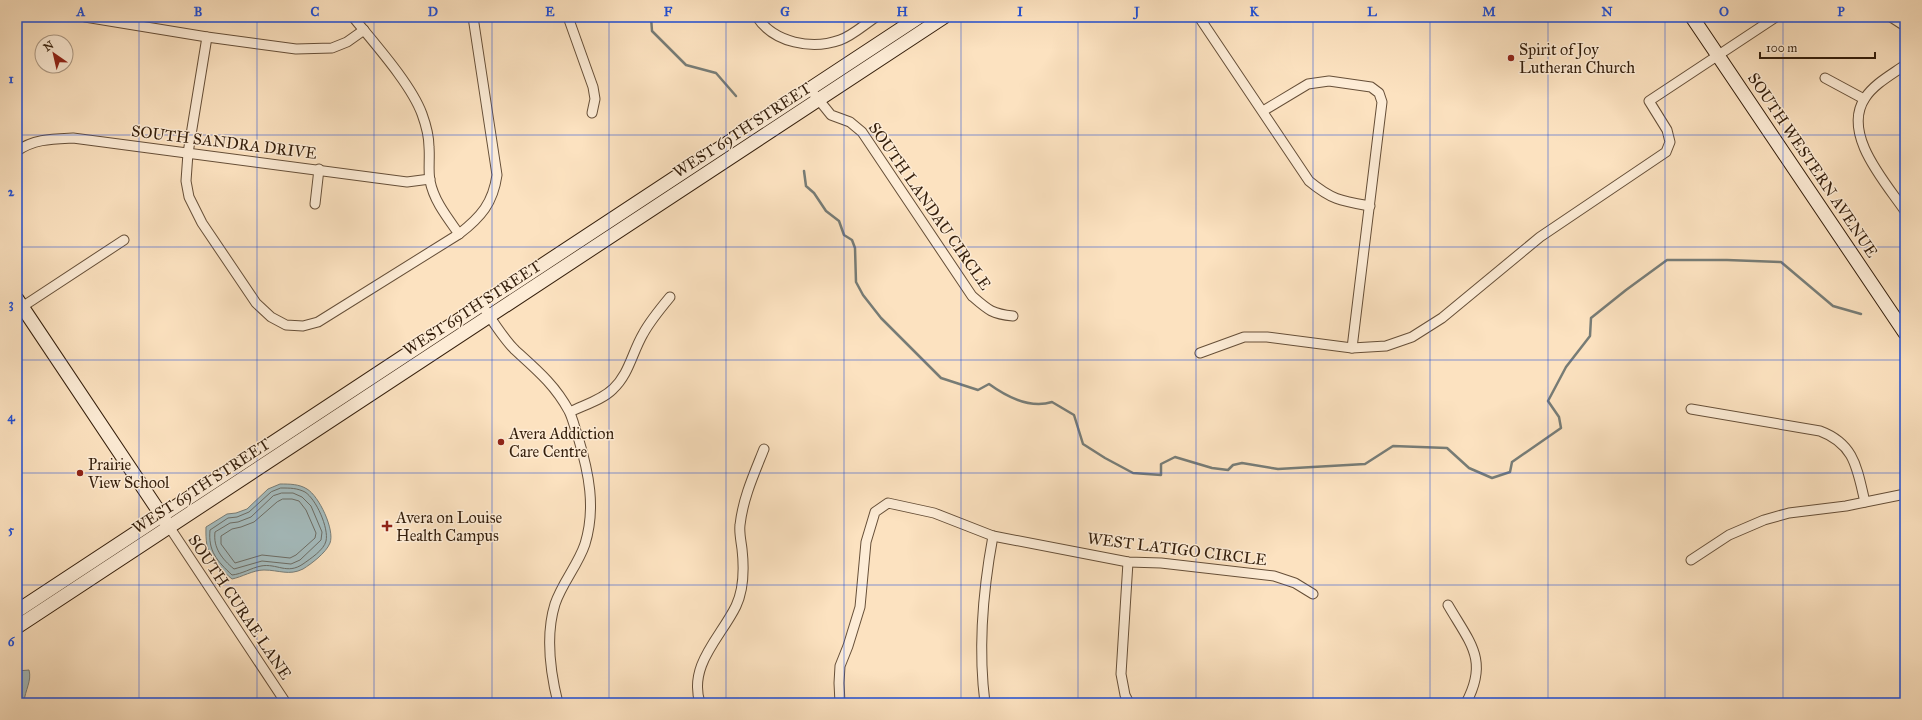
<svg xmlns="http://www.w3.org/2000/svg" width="1922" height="720" font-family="'IM FELL Great Primer',serif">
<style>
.water{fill:#a4bbbd;stroke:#777c76}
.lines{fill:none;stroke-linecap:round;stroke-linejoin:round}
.shore{stroke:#6c6c64;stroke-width:1}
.stream{stroke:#777c76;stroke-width:2.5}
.street-casing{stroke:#664f38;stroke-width:11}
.secondary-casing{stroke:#341e0b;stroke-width:15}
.street{stroke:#fdecd6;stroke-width:9}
.secondary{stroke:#fdecd6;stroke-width:13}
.grid{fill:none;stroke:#1d4ed8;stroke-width:1;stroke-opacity:0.55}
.poi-dot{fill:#8f2418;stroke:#fdecd6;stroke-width:1.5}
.labels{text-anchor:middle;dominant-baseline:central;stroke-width:3;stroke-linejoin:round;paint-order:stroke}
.poi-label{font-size:16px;fill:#341e0b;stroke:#fdecd6;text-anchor:start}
.street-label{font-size:16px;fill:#341e0b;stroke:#fdecd6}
.neatline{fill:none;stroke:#1d4ed8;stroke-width:1.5}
.grid-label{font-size:13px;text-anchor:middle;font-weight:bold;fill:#1d4ed8}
</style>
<rect width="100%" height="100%" fill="#fce2c0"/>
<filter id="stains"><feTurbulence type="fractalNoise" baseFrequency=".005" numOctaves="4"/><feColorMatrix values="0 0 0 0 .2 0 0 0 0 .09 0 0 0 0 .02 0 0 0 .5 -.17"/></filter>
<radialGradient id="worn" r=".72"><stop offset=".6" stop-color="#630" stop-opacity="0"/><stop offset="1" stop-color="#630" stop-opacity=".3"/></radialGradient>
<g class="water">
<path d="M280 484C290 484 299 484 307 489 319 496 335 530 330 543 326 553 311 564 303 569 289 576 279 570 264 570 253 570 242 577 232 579 212 562 205 555 206 527L227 514 236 513 247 509 268 489Z"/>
<path d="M29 670C32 681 25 690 24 702L17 703V671Z"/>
</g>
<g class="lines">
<g class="shore">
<path d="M281 488C290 488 297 488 305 492 316 499 329 528 326 541 324 550 310 559 303 564 287 575 277 563 261 566 251 568 242 574 232 575 217 561 208 551 210 530L228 518 237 517 249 512 271 492Z"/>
<path d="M282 493H293L302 497 311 506 322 532 321 540 300 560 291 564 262 561 234 569C222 559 213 548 215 532L230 523 238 522 251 517 273 496Z"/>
<path d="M283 499H292L299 501 306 510 316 533 315 538 296 555 290 558 262 555 235 563 221 544V536L232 529 241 527 254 522 277 502Z"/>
</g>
<g class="stream">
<path d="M651 17 652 31 686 65 716 73 736 96"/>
<path d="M804 171 806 186 814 193 826 211 839 221 844 235 852 240 855 248 856 282 863 295 881 318 941 378 978 390 989 384C1007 397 1030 409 1052 402L1074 415 1083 444 1105 458 1133 473 1161 475V464L1175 457 1212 468 1228 470 1233 465 1242 463 1278 469 1365 464 1393 446 1447 448 1469 468 1492 478 1510 472 1512 462 1561 428 1559 417 1548 401 1566 367 1590 336 1591 318 1626 290 1667 260H1727L1781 262 1833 306 1861 314"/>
</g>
<defs>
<g id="street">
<path d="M85 17 207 37 296 49 332 48 347 42 364 30"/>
<path d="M353 17C374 43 411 84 422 114 426 125 429 136 429 147 430 158 428 170 430 181 434 201 447 217 459 234"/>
<path d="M568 17 593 87 595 99 592 113"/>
<path d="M757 17C774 43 812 50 840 40 852 36 865 24 876 17"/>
<path d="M1199 17 1309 181C1332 200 1341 201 1370 206"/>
<path d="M1891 17 1905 26"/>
<path d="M207 37 188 153 186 181 189 197 202 223 256 303 271 317 286 325 303 326 318 322 459 234C481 217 493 203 497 175L473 17"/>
<path d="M1905 65C1891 75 1874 84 1865 98 1841 134 1886 183 1905 211"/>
<path d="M1825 78 1864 99"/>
<path d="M810 89 831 115 850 122 862 132 972 296C988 310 992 314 1013 316"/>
<path d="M1263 111 1308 84 1329 81 1371 87 1379 93 1382 102 1352 348"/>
<path d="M17 151C34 139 52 139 73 138L407 182 430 179"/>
<path d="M315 204 319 169"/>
<path d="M22 307 124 240"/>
<path d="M486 311C495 325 504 339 515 350 537 370 555 385 569 411 573 419 575 429 578 437 589 473 596 508 585 544 578 565 562 583 555 604 545 636 550 671 558 703"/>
<path d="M1200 353 1244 337H1267L1352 348 1386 346 1412 337 1442 318 1540 237 1666 152 1670 142 1667 130 1649 101 1776 17"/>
<path d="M1691 409 1820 431C1855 444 1857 469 1865 502"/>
<path d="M570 412C584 405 602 400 613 389 629 374 632 353 643 334 650 321 660 309 670 297"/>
<path d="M170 528 286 703"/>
<path d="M1691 560 1729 535 1764 520 1789 513 1846 506 1905 494"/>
<path d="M1128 562 1121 674 1125 695 1129 703"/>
<path d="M1448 605C1470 643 1489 660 1466 703"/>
<path d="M700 703C688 665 721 637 736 606 744 589 744 567 742 549 741 541 739 532 740 525 743 498 754 474 764 449"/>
<path d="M840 703 839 683 840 666 848 646 860 607 866 542 875 512 888 503 934 513 993 536 1128 562 1161 563 1274 576 1295 583 1313 594"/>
<path d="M985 703C978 649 983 590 993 536"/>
</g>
<g id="secondary">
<path d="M1692 17 1905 333"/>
<path d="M17 299 166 522"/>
<path d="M17 611 919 17"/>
<path d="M17 627 944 17"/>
</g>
</defs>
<use href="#street" class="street-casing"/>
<use href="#secondary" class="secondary-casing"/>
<use href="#street" class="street"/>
<use href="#secondary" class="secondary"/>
</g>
<path class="grid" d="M139 17V703M257 17V703M374 17V703M492 17V703M609 17V703M726 17V703M844 17V703M961 17V703M1078 17V703M1196 17V703M1313 17V703M1430 17V703M1548 17V703M1665 17V703M1783 17V703M17 135H1905M17 247H1905M17 360H1905M17 473H1905M17 585H1905"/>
<g class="poi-dot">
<circle cx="1511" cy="58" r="4"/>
<circle cx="501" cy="442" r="4"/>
<circle cx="80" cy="473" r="4"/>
<path d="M385 520h4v4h4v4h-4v4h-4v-4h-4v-4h4z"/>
</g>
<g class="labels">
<g class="poi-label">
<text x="1519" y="49">Spirit of Joy<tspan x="1519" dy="18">Lutheran Church</tspan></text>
<text x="509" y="433">Avera Addiction<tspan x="509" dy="18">Care Centre</tspan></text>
<text x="88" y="464">Prairie<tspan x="88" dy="18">View School</tspan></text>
<text x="396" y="517">Avera on Louise<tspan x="396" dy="18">Health Campus</tspan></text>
</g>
<g class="street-label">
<text transform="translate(742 130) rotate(-33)">WEST 69TH STREET</text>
<text transform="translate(224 142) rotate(7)">SOUTH SANDRA DRIVE</text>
<text transform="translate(1813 165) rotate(56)">SOUTH WESTERN AVENUE</text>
<text transform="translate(930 206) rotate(55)">SOUTH LANDAU CIRCLE</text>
<text transform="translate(472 308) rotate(-33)">WEST 69TH STREET</text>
<text transform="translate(201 486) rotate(-33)">WEST 69TH STREET</text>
<text transform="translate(1177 549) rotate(7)">WEST LATIGO CIRCLE</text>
<text transform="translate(240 607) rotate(56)">SOUTH CURAE LANE</text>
</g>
</g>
<rect width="1922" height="720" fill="none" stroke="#fce2c0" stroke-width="44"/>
<g transform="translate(54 54) rotate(326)"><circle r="19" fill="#fdecd6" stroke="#ad9a85"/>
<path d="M0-3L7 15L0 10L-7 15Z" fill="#8f2418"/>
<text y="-6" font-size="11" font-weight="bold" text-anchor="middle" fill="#341e0b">N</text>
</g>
<path d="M1760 52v6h115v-6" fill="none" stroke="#341e0b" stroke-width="2"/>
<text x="1766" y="52" font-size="12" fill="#341e0b" stroke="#fdecd6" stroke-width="3" paint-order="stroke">100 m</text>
<rect x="22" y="22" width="1878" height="676" class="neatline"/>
<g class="grid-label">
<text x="81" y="16">A</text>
<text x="198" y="16">B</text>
<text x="315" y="16">C</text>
<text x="433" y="16">D</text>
<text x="550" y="16">E</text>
<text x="668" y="16">F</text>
<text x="785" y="16">G</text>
<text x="902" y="16">H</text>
<text x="1020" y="16">I</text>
<text x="1137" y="16">J</text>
<text x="1254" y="16">K</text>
<text x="1372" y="16">L</text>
<text x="1489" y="16">M</text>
<text x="1607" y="16">N</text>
<text x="1724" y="16">O</text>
<text x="1841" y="16">P</text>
<text x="11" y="83">1</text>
<text x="11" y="196">2</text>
<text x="11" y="308">3</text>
<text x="11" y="421">4</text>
<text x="11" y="534">5</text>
<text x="11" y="646">6</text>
</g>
<rect width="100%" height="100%" filter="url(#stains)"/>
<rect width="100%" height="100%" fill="url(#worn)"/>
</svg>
